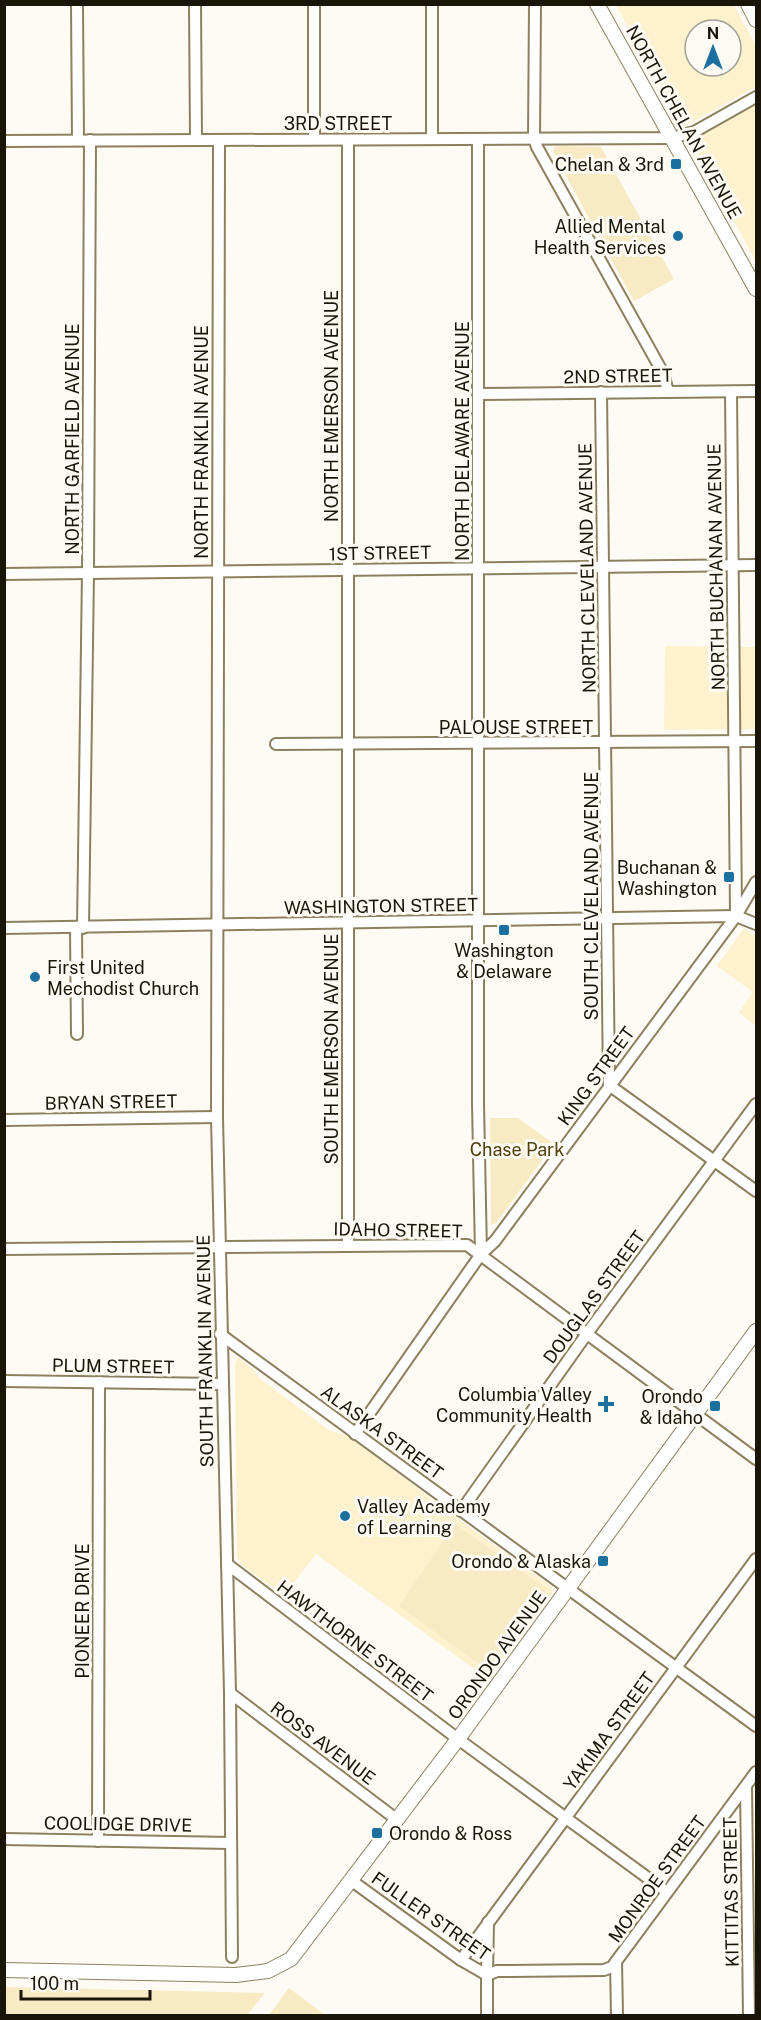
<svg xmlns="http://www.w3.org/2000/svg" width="761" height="2020" font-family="'Public Sans',sans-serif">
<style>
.built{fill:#fef1ce;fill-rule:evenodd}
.green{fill:#f8eac2}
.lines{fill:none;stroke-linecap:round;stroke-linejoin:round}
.minor-casing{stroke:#8d805f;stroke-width:14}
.major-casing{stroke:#8d805f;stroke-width:16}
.minor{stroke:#fff;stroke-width:10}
.major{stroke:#fff;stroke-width:14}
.poi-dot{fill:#1c70a0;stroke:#fefbf4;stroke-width:2}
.labels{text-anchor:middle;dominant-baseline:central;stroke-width:6;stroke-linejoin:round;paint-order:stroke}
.street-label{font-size:18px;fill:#191508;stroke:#fefbf4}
.poi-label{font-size:18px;fill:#191508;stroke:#fefbf4;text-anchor:end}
.park-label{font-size:18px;fill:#50400d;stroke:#fefbf4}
</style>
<rect width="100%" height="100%" fill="#fefbf4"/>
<g class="built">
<path d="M616 5H734L756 46V87L683 127ZM695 30H731V66H695Z"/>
<path d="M756 105V261L690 142Z"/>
<path d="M665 646 756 647V729L664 730Z"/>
<path d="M744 928 756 937V1026L739 1013 753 992 717 966Z"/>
<path d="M238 1357 254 1370 259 1378 330 1431 349 1436 439 1505 552 1587V1593L488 1679 316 1554 284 1596 241 1564 237 1557 235 1364Z"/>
</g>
<g class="green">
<path d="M559 146 601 147 674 279 634 301 553 152 555 147Z"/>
<path d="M490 1118H518L554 1144 496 1223 491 1225Z"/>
<path d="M455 1524 546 1589 487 1670 399 1606Z"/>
<path d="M4 1987 265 1993 247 2015 5 2016Z"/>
<path d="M289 1988 325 2015H269Z"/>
</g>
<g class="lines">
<defs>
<g id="minor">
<path d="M77 4 78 140"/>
<path d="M195 4 196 140"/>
<path d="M535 4 534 139 537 147 663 373 668 392"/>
<path d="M314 139V4"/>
<path d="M432 139V4"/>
<path d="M478 139V1103L481 1254"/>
<path d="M219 140 217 1117 230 1693 232 1957"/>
<path d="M348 140V1245"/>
<path d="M4 141 672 138 694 132 756 97"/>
<path d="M601 392 609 1085 756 1191"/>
<path d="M731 392 736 913"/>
<path d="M479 394 756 391"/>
<path d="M4 574 756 565"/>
<path d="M276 744 756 741"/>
<path d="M4 928 736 916 756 924"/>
<path d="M76 928 77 1034"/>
<path d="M83 928 88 573 90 140"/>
<path d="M4 1120 217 1117"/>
<path d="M4 1249 467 1245 756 1459"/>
<path d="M220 1334 756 1726"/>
<path d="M4 1381 222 1384"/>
<path d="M355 1434 481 1254 495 1241 736 916 756 882"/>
<path d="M461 1511 586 1335 756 1104"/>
<path d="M227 1564 458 1739 667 1892"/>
<path d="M230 1693 396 1819"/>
<path d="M746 1787 749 2016"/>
<path d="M4 1839 231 1843"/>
<path d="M98 1841 99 1382"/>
<path d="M352 1881 461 1960 487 1975V2016"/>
<path d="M488 1922 487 1975 497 1971 604 1970 612 1967 756 1772"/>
<path d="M461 1960 756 1559"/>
<path d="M616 1962 617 2016"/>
</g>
<g id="major">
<path d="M597 4 756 289"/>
<path d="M748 4 756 20"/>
<path d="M4 1970 236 1975 268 1971 291 1959 458 1739 756 1331"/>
</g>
</defs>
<use href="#minor" class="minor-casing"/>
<use href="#major" class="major-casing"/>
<use href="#minor" class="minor"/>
<use href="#major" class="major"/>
</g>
<g class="poi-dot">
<rect x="670" y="158" width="12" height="12" rx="3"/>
<circle cx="678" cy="236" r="6"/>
<rect x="723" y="871" width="12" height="12" rx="3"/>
<rect x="498" y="924" width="12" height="12" rx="3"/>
<circle cx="35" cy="977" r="6"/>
<path d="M603 1395h6v6h6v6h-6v6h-6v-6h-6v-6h6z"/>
<rect x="709" y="1400" width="12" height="12" rx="3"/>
<circle cx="345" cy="1516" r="6"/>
<rect x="597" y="1555" width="12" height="12" rx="3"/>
<rect x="371" y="1827" width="12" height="12" rx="3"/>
</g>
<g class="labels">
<g class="street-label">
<text transform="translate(684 122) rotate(61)">NORTH CHELAN AVENUE</text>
<text x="338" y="123">3RD STREET</text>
<text transform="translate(618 376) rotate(-1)">2ND STREET</text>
<text transform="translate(331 406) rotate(-90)">NORTH EMERSON AVENUE</text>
<text transform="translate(72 439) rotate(-90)">NORTH GARFIELD AVENUE</text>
<text transform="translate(462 441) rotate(-90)">NORTH DELAWARE AVENUE</text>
<text transform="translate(201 442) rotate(-90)">NORTH FRANKLIN AVENUE</text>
<text transform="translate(380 553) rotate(-1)">1ST STREET</text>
<text transform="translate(716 567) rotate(-91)">NORTH BUCHANAN AVENUE</text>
<text transform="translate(587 568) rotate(-91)">NORTH CLEVELAND AVENUE</text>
<text x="516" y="727">PALOUSE STREET</text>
<text transform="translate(591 896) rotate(-90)">SOUTH CLEVELAND AVENUE</text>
<text transform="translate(381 906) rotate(-1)">WASHINGTON STREET</text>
<text transform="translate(331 1049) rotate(-90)">SOUTH EMERSON AVENUE</text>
<text transform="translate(596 1076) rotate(-54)">KING STREET</text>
<text transform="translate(111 1102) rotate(-1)">BRYAN STREET</text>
<text transform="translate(398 1230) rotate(1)">IDAHO STREET</text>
<text transform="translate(594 1297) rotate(-54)">DOUGLAS STREET</text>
<text transform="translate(205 1351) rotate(-91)">SOUTH FRANKLIN AVENUE</text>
<text transform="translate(113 1366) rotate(1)">PLUM STREET</text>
<text transform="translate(382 1432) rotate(36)">ALASKA STREET</text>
<text transform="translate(82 1611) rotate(-90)">PIONEER DRIVE</text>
<text transform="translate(355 1641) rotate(37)">HAWTHORNE STREET</text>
<text transform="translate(497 1655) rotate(-54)">ORONDO AVENUE</text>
<text transform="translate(609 1731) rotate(-54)">YAKIMA STREET</text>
<text transform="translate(323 1743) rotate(37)">ROSS AVENUE</text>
<text transform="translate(118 1824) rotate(1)">COOLIDGE DRIVE</text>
<text transform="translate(657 1879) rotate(-54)">MONROE STREET</text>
<text transform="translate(731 1892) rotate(-91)">KITTITAS STREET</text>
<text transform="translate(431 1916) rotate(35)">FULLER STREET</text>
</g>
<g class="poi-label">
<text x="664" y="164">Chelan &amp; 3rd</text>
<text x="666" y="226">Allied Mental<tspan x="666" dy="21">Health Services</tspan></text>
<text x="717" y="867">Buchanan &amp;<tspan x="717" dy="21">Washington</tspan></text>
<text x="504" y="950" text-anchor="middle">Washington<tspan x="504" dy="21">&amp; Delaware</tspan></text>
<text x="47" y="967" text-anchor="start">First United<tspan x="47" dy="21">Mechodist Church</tspan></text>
<text x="592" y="1394">Columbia Valley<tspan x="592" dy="21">Community Health</tspan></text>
<text x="703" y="1396">Orondo<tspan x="703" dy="21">&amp; Idaho</tspan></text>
<text x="357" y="1506" text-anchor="start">Valley Academy<tspan x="357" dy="21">of Learning</tspan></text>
<text x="591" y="1561">Orondo &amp; Alaska</text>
<text x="389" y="1833" text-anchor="start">Orondo &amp; Ross</text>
</g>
<g class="park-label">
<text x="517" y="1149">Chase Park</text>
</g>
</g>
<rect width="761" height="2020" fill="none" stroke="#191508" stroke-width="12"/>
<g transform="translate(713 48)"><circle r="28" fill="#fefbf4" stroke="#a29f96" stroke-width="1.5"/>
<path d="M0-4.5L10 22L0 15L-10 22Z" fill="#1c70a0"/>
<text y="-9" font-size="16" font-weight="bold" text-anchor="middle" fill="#191508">N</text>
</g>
<path d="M21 1990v9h129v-9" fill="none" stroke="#191508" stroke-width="3"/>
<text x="30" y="1990" font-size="18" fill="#191508" stroke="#fefbf4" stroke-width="4.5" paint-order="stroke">100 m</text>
</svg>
